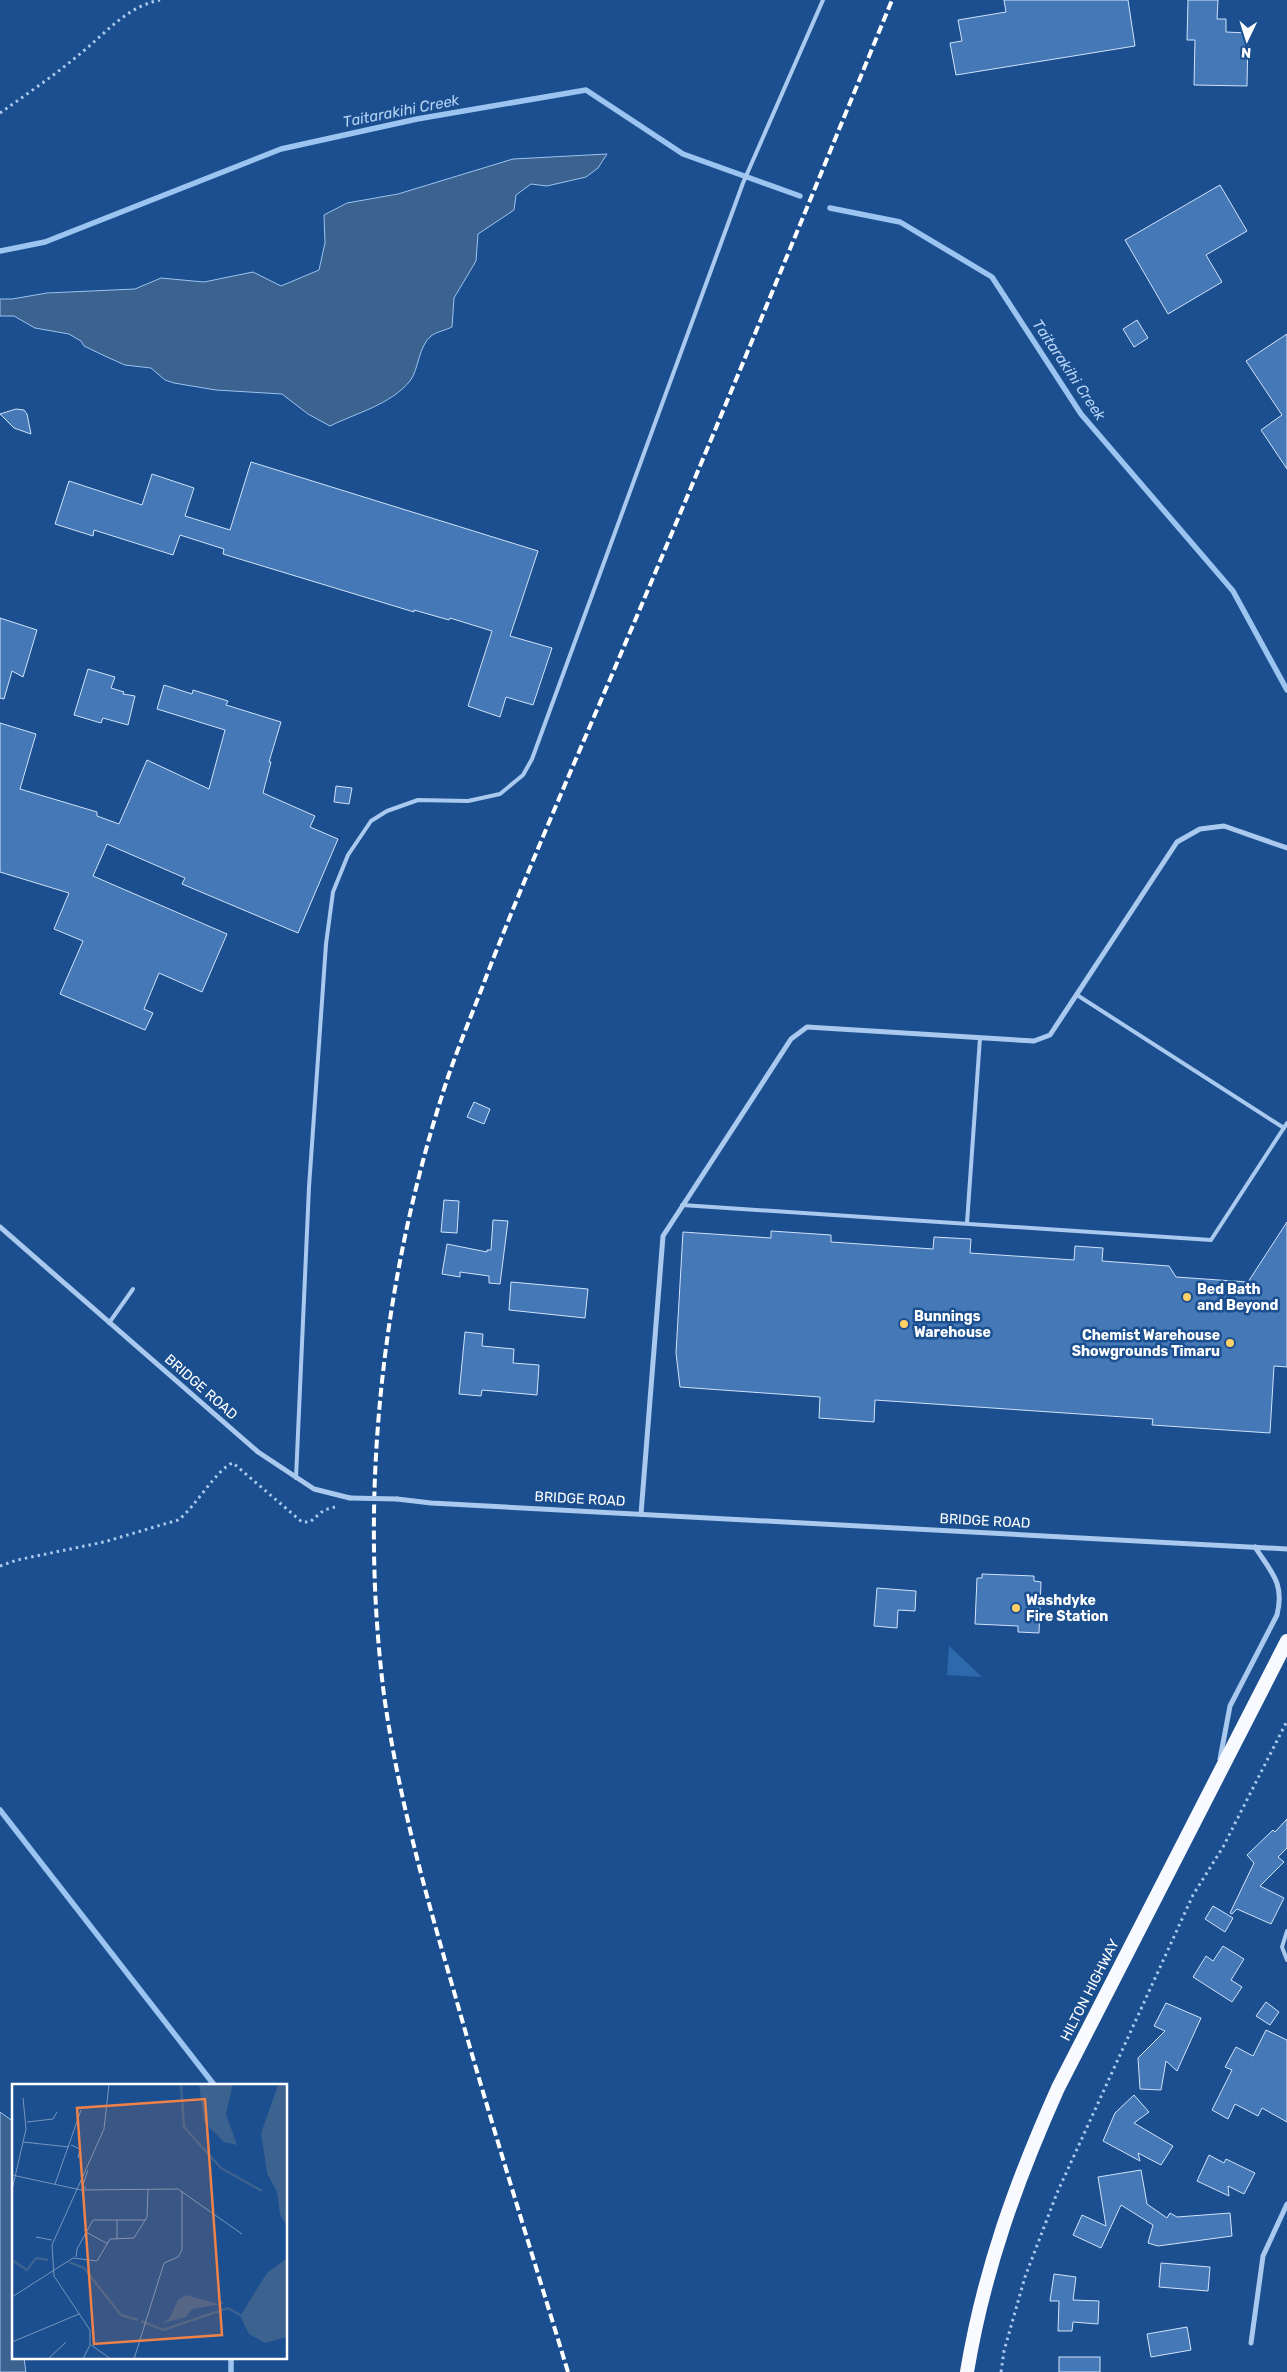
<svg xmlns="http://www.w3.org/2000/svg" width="1287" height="2372" font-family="Rubik,sans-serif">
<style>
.green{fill:#2e69ad}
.water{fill:#3c6290;stroke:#9cc4f0}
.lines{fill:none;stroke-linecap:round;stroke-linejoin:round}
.stream{stroke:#9cc4f0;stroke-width:5.5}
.building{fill:#4478b7;stroke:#cfe3fa}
.path{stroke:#a9c9ee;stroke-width:3;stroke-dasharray:2.5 4;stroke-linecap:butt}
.service{stroke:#a9c9ee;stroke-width:4}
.minor{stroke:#a9c9ee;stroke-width:5}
.trunk{stroke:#f8faff;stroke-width:14}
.rail{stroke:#fff;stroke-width:4;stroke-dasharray:9 4;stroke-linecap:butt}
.minor-bridge{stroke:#a9c9ee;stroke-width:5}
.poi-dot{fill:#ffd166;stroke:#1b4f8f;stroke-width:2}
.labels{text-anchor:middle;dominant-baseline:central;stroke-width:5;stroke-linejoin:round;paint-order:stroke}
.poi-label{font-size:14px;font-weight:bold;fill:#fff;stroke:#1b4f8f;text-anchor:start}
.street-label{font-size:14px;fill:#fff;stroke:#1b4f8f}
.water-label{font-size:15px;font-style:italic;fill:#b5d3f5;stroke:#1b4f8f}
.inset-river{fill:none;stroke:#3c6290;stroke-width:2.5}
.inset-road{fill:none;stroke:#7695bc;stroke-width:1}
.view{fill:#ee8249;fill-opacity:0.15;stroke:#ee8249;stroke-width:2.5}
.inset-edge{fill:none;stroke:#fff;stroke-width:2.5}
</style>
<rect width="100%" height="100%" fill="#1b4f8f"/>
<path class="green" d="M949 1646 982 1677 947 1675Z"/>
<g class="water">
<path d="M607 154 598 168 586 177 547 186 531 184 516 195 514 210 478 234 476 261 454 298 452 327C446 330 436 332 431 336 418 347 419 369 410 381 390 405 356 413 330 426L308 414 282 394 216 390 174 383 165 380 151 368 125 365 107 357 84 346 81 341 69 334 35 328 14 316H0V299H12L47 293 135 289 161 278 204 282 253 272 281 286 319 270 325 243 324 215 347 203 398 194 513 159Z"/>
<path d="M0 2112 14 2122V2358H24L26 2372H0Z"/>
</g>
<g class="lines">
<g class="stream">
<path d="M830 208 900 222 992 277 1081 414 1233 591 1287 690"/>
<path d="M0 251 45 242 281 149 417 119 586 90 683 154 800 196"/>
<path d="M0 1810 215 2086"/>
<path d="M231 2358V2372"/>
</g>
</g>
<g class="building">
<path d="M1004 0H1128L1135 46 956 75 950 43 962 41 958 20 1006 12Z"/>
<path d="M1188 0H1218L1217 19H1226V32L1248 33 1247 86 1194 85 1195 40H1187Z"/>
<path d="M1220 185 1247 231 1206 255 1222 282 1168 314 1125 240Z"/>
<path d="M1137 320 1148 338 1134 347 1123 329Z"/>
<path d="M1287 334V469L1261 430 1282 415 1246 361Z"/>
<path d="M16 409 24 410 27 414 31 434 14 428 0 414Z"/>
<path d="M251 462 538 551 510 636 552 648 533 705 506 697 500 717 468 706 492 631 450 618 449 620 414 610V612L223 554 224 549 180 535 173 555 94 530 93 536 55 524 69 481 142 505 152 474 194 488 185 516 230 530Z"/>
<path d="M0 618 37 630 23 677 12 671 4 699 0 698Z"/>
<path d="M88 669 115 677 111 688 124 692 123 694 135 696 128 725 103 718 101 723 74 715Z"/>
<path d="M164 685 192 694 193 690 228 701 226 705 281 722 269 762H271L263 793 315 816 310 827 338 839 298 933 182 884 185 878 107 844 93 876 227 934 202 992 159 973 144 1009 153 1013 145 1030 60 994 83 941 54 929 69 893 0 872V723L36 734 20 789 97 812V816L119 824 147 760 209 789 225 730 157 709Z"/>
<path d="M336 786 352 788 349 804 334 802Z"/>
<path d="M474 1102 490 1109 484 1124 467 1117Z"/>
<path d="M444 1200 459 1201 457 1233 441 1232Z"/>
<path d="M493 1220 508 1221 500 1284 489 1283V1276L460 1272V1277L442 1274 447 1244 487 1252V1250H491Z"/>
<path d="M1287 1222V1367L1274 1366 1270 1433 1152 1425 1153 1419 875 1400 874 1422 819 1418 820 1397 680 1387 676 1353 683 1232 771 1238V1231L831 1235V1242L933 1249 934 1237 971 1239 970 1253 1074 1260 1075 1246 1103 1248 1102 1261 1169 1266 1176 1277 1248 1282Z"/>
<path d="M511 1282 588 1289 585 1318 509 1310Z"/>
<path d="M465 1332 483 1334 482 1346 514 1349 513 1363 539 1365 537 1395 482 1390 481 1396 459 1394Z"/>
<path d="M982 1574 1034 1576V1581L1041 1582 1039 1633 1018 1632V1626L975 1624 977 1578H982Z"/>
<path d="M877 1588 916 1591 915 1611 898 1610 897 1628 874 1626Z"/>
<path d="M1287 1819V1848L1278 1857 1284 1862 1260 1886 1284 1898 1271 1924 1237 1909 1232 1914 1230 1913 1254 1863 1247 1855 1273 1830 1275 1832Z"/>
<path d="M1213 1906 1233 1918 1225 1932 1205 1919Z"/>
<path d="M1223 1946 1244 1959 1231 1980 1242 1987 1232 2002 1193 1977 1206 1956 1213 1961Z"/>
<path d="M1266 2002 1279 2012 1270 2025 1256 2016Z"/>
<path d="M1166 2003 1201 2018 1177 2071 1166 2061 1161 2090 1140 2089 1138 2058 1165 2031 1154 2026Z"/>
<path d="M1266 2030 1287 2040V2122L1262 2108 1258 2116 1235 2104 1228 2119 1212 2110 1232 2070 1225 2067 1236 2047 1253 2056Z"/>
<path d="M1134 2095 1149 2112 1134 2123 1173 2146 1161 2165 1138 2153 1140 2161 1103 2141 1115 2113Z"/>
<path d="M1209 2155 1224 2163 1226 2159 1255 2173 1244 2194 1228 2186 1229 2196 1197 2181Z"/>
<path d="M1141 2170 1147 2204 1167 2218 1170 2213 1177 2217 1230 2213 1232 2236 1158 2246 1148 2243 1153 2225 1121 2205 1101 2248 1073 2235 1082 2215 1106 2226 1098 2177Z"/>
<path d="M1161 2263 1210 2267 1208 2291 1159 2287Z"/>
<path d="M1054 2274 1076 2277 1073 2300 1099 2301 1098 2324 1073 2322 1072 2331H1058L1059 2301H1050Z"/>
<path d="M1187 2327 1191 2350 1151 2357 1147 2334Z"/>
<rect x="1059" y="2357" width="41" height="15"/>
</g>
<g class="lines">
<g class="path">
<path d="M0 113C27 94 55 75 81 53 106 33 126 7 160 0"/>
<path d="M0 1566 17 1560 104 1542 178 1520C195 1508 217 1468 233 1463L302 1522H310L324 1510 335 1507"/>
<path d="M1001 2372 1004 2351 1025 2277 1057 2193 1193 1895 1223 1847 1287 1721"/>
</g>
<g class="service">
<path d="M1077 995 1284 1128"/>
<path d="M682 1205 1211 1240 1287 1123"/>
<path d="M967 1223 980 1038"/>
<path d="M109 1323 133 1289"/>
<path d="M296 1478 309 1187 326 944 333 892 348 855 371 821 387 811 418 800 468 801 500 794 523 775 532 759 743 183 823 0"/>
<path d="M1287 1931 1282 1947 1287 1960"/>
</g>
<g class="minor">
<path d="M0 1227 258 1452 314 1489 350 1498"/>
<path d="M397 1499 431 1503 1287 1549"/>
<path d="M641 1514 663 1236 791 1039 807 1027 1034 1041 1050 1035 1177 842 1200 829 1224 826 1287 848"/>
<path d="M1220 1759 1230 1706 1277 1615C1285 1583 1271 1572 1255 1547"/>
<path d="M1251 2343 1263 2256 1287 2204"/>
</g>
<path class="trunk" d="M967 2372C984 2270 1016 2182 1058 2088L1287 1641"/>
<path class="rail" d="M568 2372C529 2244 489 2116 453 1988 425 1892 398 1795 384 1695 358 1490 383 1273 448 1077 460 1042 475 1007 488 972 532 859 581 748 628 637 718 425 805 213 892 0"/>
<path class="minor-bridge" d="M350 1498 397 1499"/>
</g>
<g class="poi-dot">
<circle cx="1187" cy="1297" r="5"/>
<circle cx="904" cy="1324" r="5"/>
<circle cx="1230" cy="1343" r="5"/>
<circle cx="1016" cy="1608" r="5"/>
</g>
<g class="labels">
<g class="poi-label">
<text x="1197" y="1289">Bed Bath<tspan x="1197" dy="16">and Beyond</tspan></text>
<text x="914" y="1316">Bunnings<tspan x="914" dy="16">Warehouse</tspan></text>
<text x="1220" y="1335" text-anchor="end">Chemist Warehouse<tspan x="1220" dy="16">Showgrounds Timaru</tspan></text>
<text x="1026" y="1600">Washdyke<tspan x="1026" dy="16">Fire Station</tspan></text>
</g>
<g class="street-label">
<text transform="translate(201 1387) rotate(41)">BRIDGE ROAD</text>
<text transform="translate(580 1499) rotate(3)">BRIDGE ROAD</text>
<text transform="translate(985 1521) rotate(3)">BRIDGE ROAD</text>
<text transform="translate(1090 1990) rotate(-63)">HILTON HIGHWAY</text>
</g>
<g class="water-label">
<text transform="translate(401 111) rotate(-11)">Taitarakihi Creek</text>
<text transform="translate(1069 370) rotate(56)">Taitarakihi Creek</text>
</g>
</g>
<g transform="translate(12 2084)">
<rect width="275" height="275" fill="#1b4f8f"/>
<path d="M187 0H221L214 30 225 61 212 58 192 38ZM275 0V143L268 130 265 108 255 89 249 49 266 1ZM275 174V253L253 259 237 250 229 234 230 229 255 189ZM174 211 206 220 211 217V220L180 225 174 233 148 240 157 235 166 216Z" fill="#3c6290"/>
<path class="inset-river" d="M169 0 172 43 209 84 250 107M0 176 15 186 24 174 36 176M57 178 72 184 109 231 126 236M129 237 151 246 216 224 230 232"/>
<path class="inset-road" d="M15 38 41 35 45 28M11 58 57 63M59 61 68 65 66 74M0 91 69 106 166 105 230 150M43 100 69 26M74 105 71 101 76 86M0 106 14 45 11 14M105 136V155M74 148 96 160M24 153 40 156M64 173 65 165 81 136H134M0 213 61 174 85 177 98 155 122 154 135 133 136 105M0 258 67 230M79 261 99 275M36 275 54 258M71 275 78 261V246L42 192 40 161 92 45 97 0M122 275 152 179 166 173 170 166V107"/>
<path class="view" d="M193 15 210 251 82 260 65 24Z"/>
<rect width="275" height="275" class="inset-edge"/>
</g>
<g transform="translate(1247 40) rotate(184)" stroke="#1b4f8f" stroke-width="4" paint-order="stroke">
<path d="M0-4L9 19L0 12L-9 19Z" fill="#ffffff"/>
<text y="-8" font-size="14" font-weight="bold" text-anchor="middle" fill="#ffffff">N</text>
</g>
</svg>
